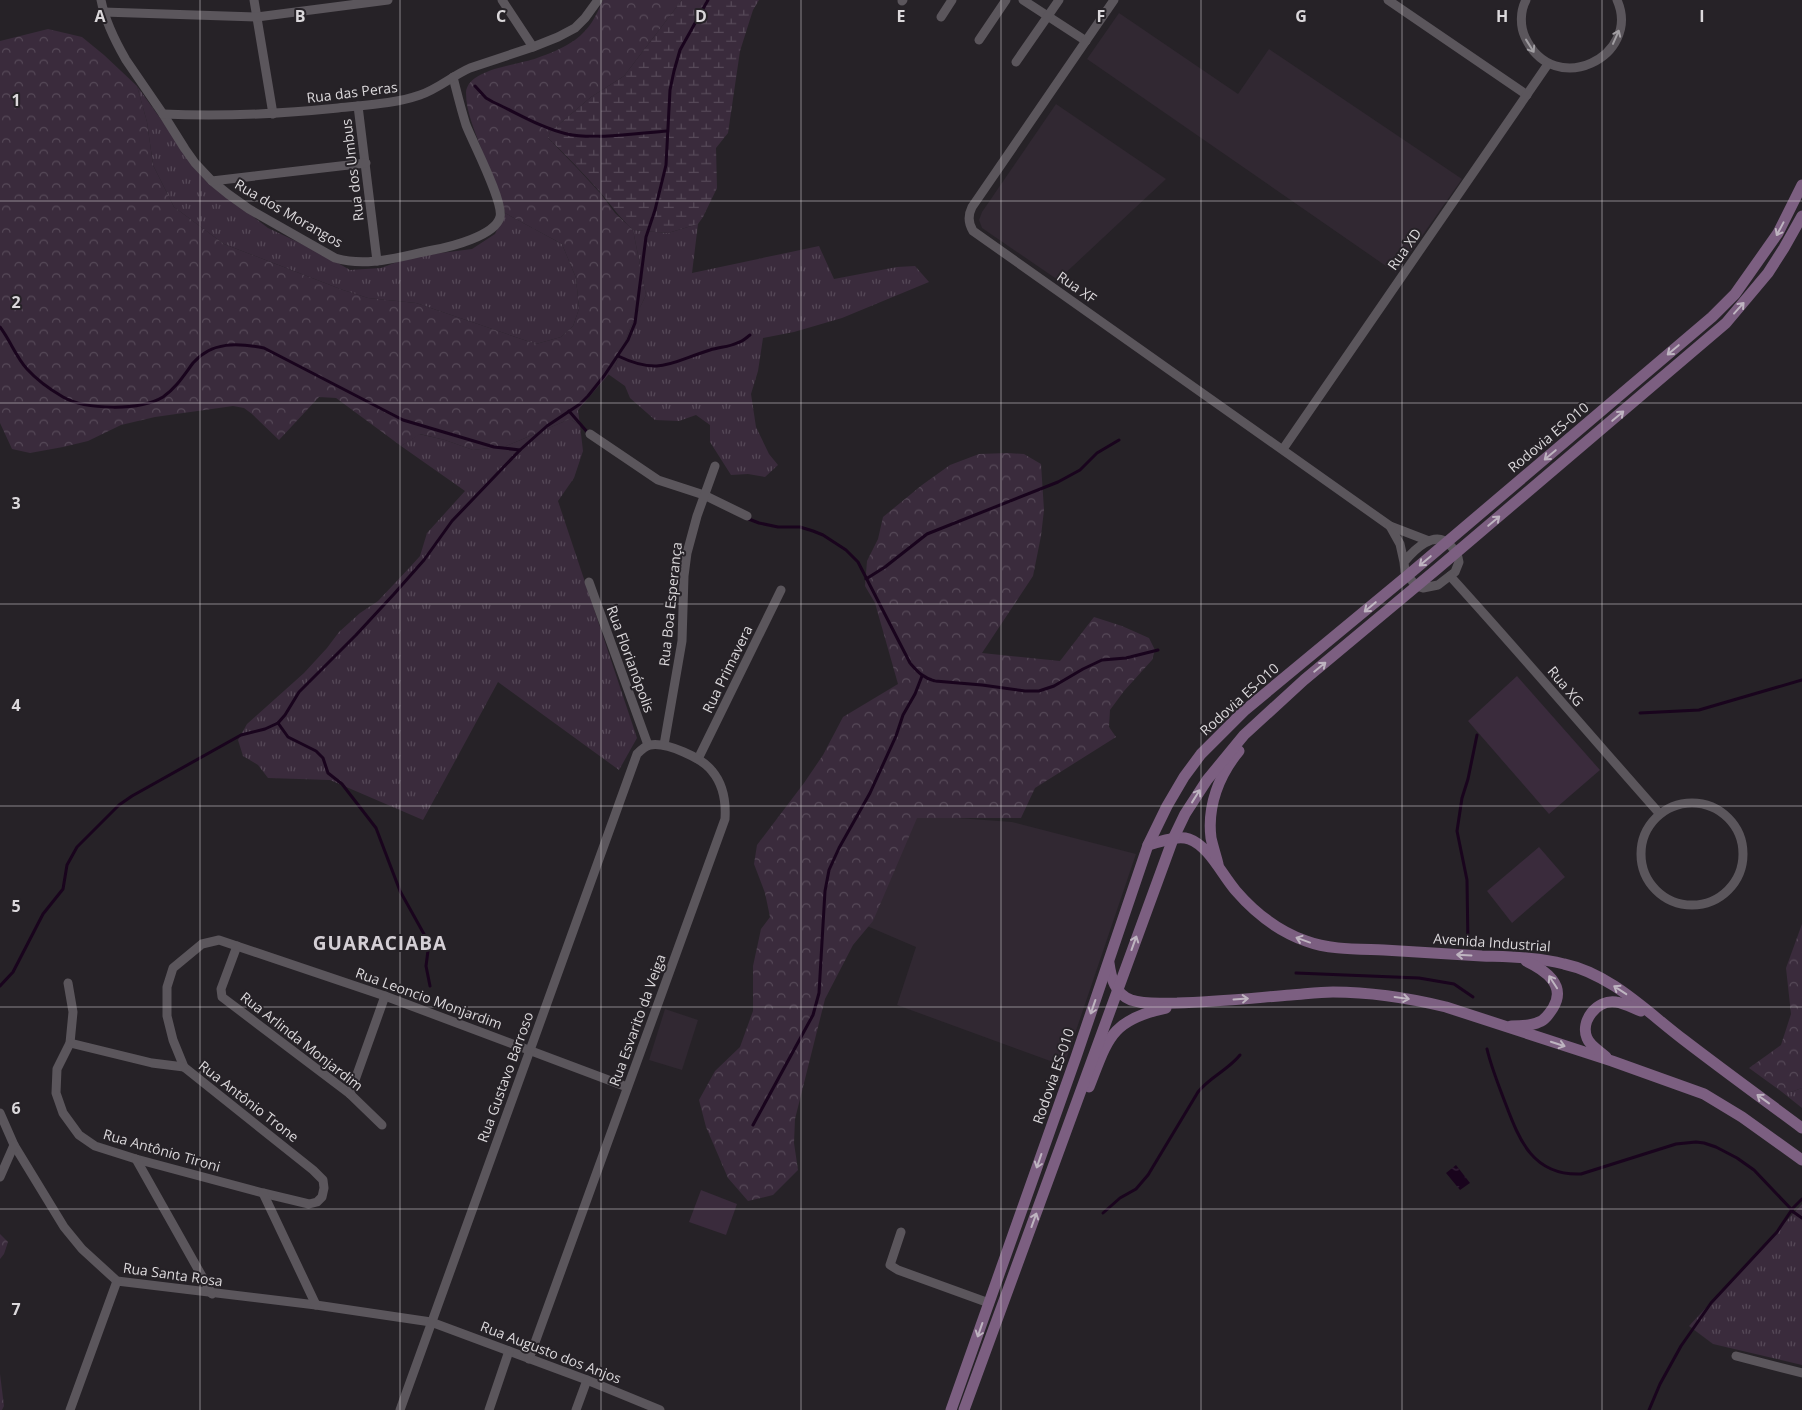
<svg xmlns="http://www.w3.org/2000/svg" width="1802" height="1410" font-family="'Open Sans',sans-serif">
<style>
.built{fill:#312832}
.grass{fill:url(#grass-tufts)}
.forest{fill:url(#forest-crowns)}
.wetland{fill:url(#wetland-marsh)}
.garden{fill:#3a2b3c}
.water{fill:url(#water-ripples)}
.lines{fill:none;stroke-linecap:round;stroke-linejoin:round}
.stream{stroke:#19041d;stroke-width:3}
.street{stroke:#5b565c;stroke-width:9}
.secondary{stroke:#7c5f81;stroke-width:11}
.oneway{stroke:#a19ea2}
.oneway2{stroke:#beb4c0}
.grid{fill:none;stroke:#dbd8db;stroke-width:1;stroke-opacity:0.55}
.labels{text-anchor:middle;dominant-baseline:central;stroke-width:4;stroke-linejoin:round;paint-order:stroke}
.street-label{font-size:14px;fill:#dbd8db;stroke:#262227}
.district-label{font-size:19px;font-weight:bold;letter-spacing:1px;fill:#d4cfd5;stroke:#262227}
.grid-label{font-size:16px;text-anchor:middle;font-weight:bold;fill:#dbd8db;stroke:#262227;stroke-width:4;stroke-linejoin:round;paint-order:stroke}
</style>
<defs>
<pattern id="grass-tufts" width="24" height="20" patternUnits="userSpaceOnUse" patternTransform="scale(1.25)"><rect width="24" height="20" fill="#3a2b3c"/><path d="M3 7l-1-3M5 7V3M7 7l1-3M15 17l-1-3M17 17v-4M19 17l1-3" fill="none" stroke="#564958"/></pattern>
<pattern id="forest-crowns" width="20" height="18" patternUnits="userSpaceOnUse" patternTransform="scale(1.25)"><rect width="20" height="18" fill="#3a2b3c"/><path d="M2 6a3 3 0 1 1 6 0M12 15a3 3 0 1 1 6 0" fill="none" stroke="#564958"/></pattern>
<pattern id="wetland-marsh" width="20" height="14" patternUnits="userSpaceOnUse" patternTransform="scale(1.25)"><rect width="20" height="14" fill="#3a2b3c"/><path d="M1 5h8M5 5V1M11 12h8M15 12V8" fill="none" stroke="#564958"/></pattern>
<pattern id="water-ripples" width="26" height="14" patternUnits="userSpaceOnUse" patternTransform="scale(1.25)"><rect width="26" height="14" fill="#19041d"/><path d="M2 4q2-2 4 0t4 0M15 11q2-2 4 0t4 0" fill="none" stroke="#3a283d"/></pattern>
</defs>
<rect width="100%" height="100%" fill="#262227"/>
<g class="built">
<path d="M1119 13 1238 94 1269 49 1462 179 1396 273 1087 59Z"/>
<path d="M1056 104 1166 179 1058 280 982 228 979 220 982 212Z"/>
<path d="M917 815 1012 822 1136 854 1064 1066 897 1005 916 947 867 926Z"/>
<path d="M665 1009 698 1020 682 1070 649 1060Z"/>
</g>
<g class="grass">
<path d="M137 86 204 179 268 228 317 251 350 270 381 268 410 257 472 249 495 234 505 213 562 244 576 278 579 309 573 326 561 337 536 344 416 303 368 298 343 290 224 244 174 207 153 165 147 122Z"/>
<path d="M698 224 692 273 819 246 834 279 897 267 915 266 929 282 842 318 794 332 763 338 758 371 751 394 756 427 769 454 778 465 765 477 748 474 731 475 710 442V425L696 415 679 421 655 420 630 398 625 386 608 374 615 367 631 326 646 295 633 230 668 233Z"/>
<path d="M570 419 580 425 583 451 574 478 558 501 637 738 619 770 498 682 423 820 330 780 268 778 258 765 243 756 238 740 247 724 304 673 327 648 339 632 360 613 378 601 411 566 420 556 427 533 465 491 401 446 419 434 445 440 473 450 506 446Z"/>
<path d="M1802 1088V1108L1782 1092H1791Z"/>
<path d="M1802 1204V1365L1713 1344 1689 1326Z"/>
</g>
<g class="forest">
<path d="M603 0H682L624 76 591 97 550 132 548 138 578 169 601 194 615 213 633 230 646 295 631 326 615 367 578 410 580 425 570 419 506 446 473 450 445 440 420 434 401 446 336 398 319 397 279 440 252 414 244 408 233 406 155 417 121 425 88 441 63 447 30 453 12 449 0 423V41L48 29 82 37 104 55 137 86 147 122 153 165 174 207 224 244 343 290 368 298 416 303 536 344 561 337 573 326 579 309 576 278 562 244 505 213C497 191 489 170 481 148 475 131 466 112 466 93 467 68 520 65 537 58 549 54 565 47 575 40 590 29 596 16 603 0Z"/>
<path d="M1008 453 1024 454 1041 464 1044 510 1041 536 1033 576 982 653 1060 661 1094 617 1122 626 1149 638 1155 650 1152 660 1124 691 1110 710 1109 727 1116 737 1035 788 1021 818H917L873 921 853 945 825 999 795 1119 794 1143 798 1170 773 1195 748 1201 728 1178 706 1127 699 1100 715 1071 740 1047 753 1011V966L761 929 770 917 765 893 754 864 757 845 804 783 823 755 843 717 898 684 875 603 865 586 867 561 878 539 883 517 922 485 950 465 979 454Z"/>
<path d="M1802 924V1088L1791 1092H1782L1749 1068 1781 1045 1791 1014 1786 968Z"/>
<path d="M0 1234 8 1242 4 1254 0 1259Z"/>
<path d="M0 1374 4 1406 2 1410H0Z"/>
</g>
<path class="wetland" d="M682 0H759L753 10 740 51 728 133 716 148 717 188 703 217 698 224 668 233 633 230C620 218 611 205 600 192 583 173 566 155 548 138L550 132 591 97 624 76Z"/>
<g class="garden">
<path d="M1517 676 1600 770 1549 814 1468 721Z"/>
<path d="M1539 847 1565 877 1512 923 1487 891Z"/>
<path d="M701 1190 737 1204 726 1235 689 1222Z"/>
</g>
<path class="water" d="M1456 1165 1470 1183 1460 1190 1446 1173Z"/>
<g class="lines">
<g class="stream">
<path d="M475 86 486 98 493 102C517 113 541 128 567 134 592 140 640 133 667 131"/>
<path d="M0 327C10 340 16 357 27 369 36 379 51 390 63 397 86 410 140 411 163 397 176 388 184 375 193 363 212 341 238 343 264 348L403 420 494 447 520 450"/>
<path d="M618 356C660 376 671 362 710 350 719 347 729 347 737 343 742 342 746 338 750 335"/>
<path d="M569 411 588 433"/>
<path d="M746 518 759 523 778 527H800L813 531 823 535 846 550 858 562 910 663C918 672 923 678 935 681L982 685 1025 691H1039L1054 686 1083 669 1102 660 1126 658 1158 650"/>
<path d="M866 579 885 567 927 534 1058 482 1080 470 1097 453 1119 440"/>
<path d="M1640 713 1699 710 1802 680"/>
<path d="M278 723 288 737 316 751 323 758 328 773 342 784 376 828 400 891 429 943 426 966 430 986"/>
<path d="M1468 946 1467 880 1457 831 1462 798 1468 779 1477 735"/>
<path d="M1296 973 1419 978 1454 984 1473 997"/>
<path d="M0 986 13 972 43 914 63 889 67 865 77 847 119 805 132 796 241 735 265 729 278 723 285 715 299 692 356 635 394 594 424 560 452 521 520 450 547 426 580 404 588 396 604 376 628 340 635 323 646 237 655 210 666 165 670 90 674 71 680 50 708 0"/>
<path d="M1487 1049C1491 1066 1497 1081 1503 1097 1518 1136 1530 1176 1581 1174L1676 1144 1696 1142 1704 1143 1716 1147 1737 1158 1754 1170 1792 1210"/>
<path d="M753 1125 813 1015 819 993 825 891 829 870 839 848 870 793 896 736 903 715 915 694 922 676"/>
<path d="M1792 1211 1802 1218"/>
<path d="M1103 1213 1120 1198 1136 1189 1148 1175 1198 1092C1210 1077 1228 1070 1240 1055"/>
<path d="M1649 1410 1660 1384 1681 1346 1711 1303 1777 1232 1793 1208 1802 1199"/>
</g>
<g class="street">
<path d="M101 0C105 21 115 41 126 60L163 114 185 149 195 163 212 181 228 194 249 209 335 258C368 268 401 256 433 250 450 247 495 236 500 217 504 202 473 143 466 125 461 109 457 93 453 77"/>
<path d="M254 0 273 114"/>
<path d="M502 0 533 47"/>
<path d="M1023 0 1086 41"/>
<path d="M1114 0 972 207C968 215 968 223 973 231L1390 526 1429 541"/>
<path d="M1388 0 1527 95"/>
<path d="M1526 0C1520 11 1520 26 1525 37 1554 100 1642 56 1617 0"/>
<path d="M902 1 903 0"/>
<path d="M103 12 257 17 388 0"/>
<path d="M941 17 952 0"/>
<path d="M979 40 1006 0"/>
<path d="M1016 62 1059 0"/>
<path d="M358 106 377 261"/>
<path d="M163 114C222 117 279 114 338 108 365 105 394 104 420 95 438 89 452 76 470 68L533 47 558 37 575 28 585 18 598 0"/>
<path d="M212 181 366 163"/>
<path d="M590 434 658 480 704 495 747 516"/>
<path d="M1283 449 1548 64"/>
<path d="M1390 526 1400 544 1404 562 1405 572 1416 586 1423 588 1438 585 1455 572 1459 562C1458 554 1455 550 1450 545 1434 529 1414 550 1404 562"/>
<path d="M1450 576C1521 654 1589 734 1659 813"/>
<path d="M589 582 648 745"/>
<path d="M664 745 682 641 684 576 687 553 697 516 715 466"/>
<path d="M698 759 781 590"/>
<circle cx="1692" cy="854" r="51"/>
<path d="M237 946 221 989 222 997 350 1094 382 1125"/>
<path d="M68 983 73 1012 70 1043 57 1069 56 1093 63 1113 79 1135 95 1146 136 1159 263 1193 309 1204 317 1202 322 1197 324 1188 323 1180 313 1170 184 1067 173 1040 167 1016V987L173 968 202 944 219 940 385 996 627 1087"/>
<path d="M70 1043 152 1063 184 1067"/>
<path d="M350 1094 385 996"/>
<path d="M0 1113 14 1145 64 1227 82 1249 117 1281 316 1305 431 1322 587 1380 660 1410"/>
<path d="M136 1159 212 1294"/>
<path d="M0 1177 14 1145"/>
<path d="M263 1193 316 1305"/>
<path d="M901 1232 890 1265 898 1270 989 1303"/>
<path d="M1736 1356 1802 1373"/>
<path d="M70 1410 117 1281"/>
<path d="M400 1410 637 754C641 750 645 746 650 745 667 742 702 758 712 771 723 784 726 803 725 819L529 1359"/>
<path d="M489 1410 509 1351"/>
<path d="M576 1410 587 1380"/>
</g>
<g class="secondary">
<path d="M1148 845C1160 842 1177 835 1189 839 1209 846 1222 875 1236 891 1255 913 1278 931 1306 941 1330 950 1359 949 1384 950 1417 952 1449 954 1482 956 1509 957 1538 957 1564 964 1611 974 1647 1012 1684 1040 1723 1070 1763 1099 1802 1128"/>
<path d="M1218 864C1216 856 1213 847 1211 838 1207 806 1219 775 1239 751"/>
<path d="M1109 963C1111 978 1115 994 1131 1000 1146 1005 1162 1003 1177 1003 1215 1002 1253 998 1291 995 1305 994 1319 992 1333 992 1371 992 1409 998 1446 1007L1612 1061 1704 1094 1742 1117 1802 1160"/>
<path d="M1511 1026C1520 1026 1531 1026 1539 1022 1545 1020 1549 1014 1553 1008 1567 985 1545 970 1526 961"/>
<path d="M1606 1057C1600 1051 1590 1046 1587 1038 1580 1021 1597 999 1616 1002 1624 1003 1633 1008 1641 1011"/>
<path d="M1089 1087C1108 1039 1110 1020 1166 1008"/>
<path d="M951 1410 1076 1057 1148 845 1167 806 1184 777 1201 754 1244 711 1407 576 1712 317 1735 294 1778 233 1802 185"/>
<path d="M964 1410 1173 839 1185 814 1207 780 1244 735 1304 680 1437 569 1726 323 1768 273 1784 248 1802 216"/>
</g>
</g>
<defs><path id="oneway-shaft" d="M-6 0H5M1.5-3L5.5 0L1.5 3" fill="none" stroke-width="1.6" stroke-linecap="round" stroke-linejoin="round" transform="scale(1.25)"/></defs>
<g class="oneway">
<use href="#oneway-shaft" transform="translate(1616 37) rotate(-66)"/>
<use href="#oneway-shaft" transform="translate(1530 46) rotate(58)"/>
</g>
<g class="oneway2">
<use href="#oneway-shaft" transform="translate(1780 229) rotate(118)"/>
<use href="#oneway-shaft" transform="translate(1739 308) rotate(-48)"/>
<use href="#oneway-shaft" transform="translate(1673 350) rotate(140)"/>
<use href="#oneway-shaft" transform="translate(1618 416) rotate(-40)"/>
<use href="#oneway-shaft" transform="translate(1550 455) rotate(140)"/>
<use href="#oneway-shaft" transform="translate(1494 521) rotate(-40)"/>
<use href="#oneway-shaft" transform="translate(1425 561) rotate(140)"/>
<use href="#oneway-shaft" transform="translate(1370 607) rotate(140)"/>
<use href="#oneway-shaft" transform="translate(1320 667) rotate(-39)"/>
<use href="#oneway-shaft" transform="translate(1196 796) rotate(-58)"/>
<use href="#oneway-shaft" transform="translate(1303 940) rotate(-160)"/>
<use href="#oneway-shaft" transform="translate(1134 943) rotate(-70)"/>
<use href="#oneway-shaft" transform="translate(1464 955) rotate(-177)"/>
<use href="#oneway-shaft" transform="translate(1553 982) rotate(-123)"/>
<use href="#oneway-shaft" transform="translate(1620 990) rotate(-147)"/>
<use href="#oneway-shaft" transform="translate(1402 998) rotate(8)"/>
<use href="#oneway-shaft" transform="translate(1241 999) rotate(-4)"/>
<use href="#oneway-shaft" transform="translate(1093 1007) rotate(109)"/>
<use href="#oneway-shaft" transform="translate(1558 1044) rotate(18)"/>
<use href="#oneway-shaft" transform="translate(1763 1099) rotate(-144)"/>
<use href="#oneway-shaft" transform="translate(1039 1161) rotate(109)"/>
<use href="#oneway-shaft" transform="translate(1034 1220) rotate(-70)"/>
<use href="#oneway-shaft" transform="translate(980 1330) rotate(109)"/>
</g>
<path class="grid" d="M200 0V1410M400 0V1410M601 0V1410M801 0V1410M1001 0V1410M1201 0V1410M1402 0V1410M1602 0V1410M0 201H1802M0 403H1802M0 604H1802M0 806H1802M0 1007H1802M0 1209H1802"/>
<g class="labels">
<g class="street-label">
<text transform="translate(352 92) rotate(-7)">Rua das Peras</text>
<text transform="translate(352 170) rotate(-97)">Rua dos Umbus</text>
<text transform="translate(289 213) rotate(30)">Rua dos Morangos</text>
<text transform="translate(1404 249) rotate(-55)">Rua XD</text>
<text transform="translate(1077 287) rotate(35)">Rua XF</text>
<text transform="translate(1548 437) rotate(-40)">Rodovia ES-010</text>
<text transform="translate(670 604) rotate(-84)">Rua Boa Esperança</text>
<text transform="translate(631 659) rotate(70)">Rua Florianópolis</text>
<text transform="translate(727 669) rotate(-64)">Rua Primavera</text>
<text transform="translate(1566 686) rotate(50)">Rua XG</text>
<text transform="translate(1239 699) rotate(-42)">Rodovia ES-010</text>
<text transform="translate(1492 942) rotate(4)">Avenida Industrial</text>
<text transform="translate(429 998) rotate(20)">Rua Leoncio Monjardim</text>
<text transform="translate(637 1020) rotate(-70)">Rua Esvarito da Veiga</text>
<text transform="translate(302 1041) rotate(38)">Rua Arlinda Monjardim</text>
<text transform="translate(1053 1076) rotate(-71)">Rodovia ES-010</text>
<text transform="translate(505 1077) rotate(-70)">Rua Gustavo Barroso</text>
<text transform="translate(249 1101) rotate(38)">Rua Antônio Trone</text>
<text transform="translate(162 1150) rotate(16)">Rua Antônio Tironi</text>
<text transform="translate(173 1274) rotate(8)">Rua Santa Rosa</text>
<text transform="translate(551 1352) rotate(21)">Rua Augusto dos Anjos</text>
</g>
<g class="district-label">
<text x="380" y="943">GUARACIABA</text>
</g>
</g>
<g class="grid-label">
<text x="100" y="22">A</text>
<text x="300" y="22">B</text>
<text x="501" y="22">C</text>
<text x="701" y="22">D</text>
<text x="901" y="22">E</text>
<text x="1101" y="22">F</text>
<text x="1301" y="22">G</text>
<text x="1502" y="22">H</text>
<text x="1702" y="22">I</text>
<text x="16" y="106">1</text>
<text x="16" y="308">2</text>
<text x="16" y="509">3</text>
<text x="16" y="711">4</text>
<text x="16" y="912">5</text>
<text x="16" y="1114">6</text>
<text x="16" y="1315">7</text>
</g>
</svg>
